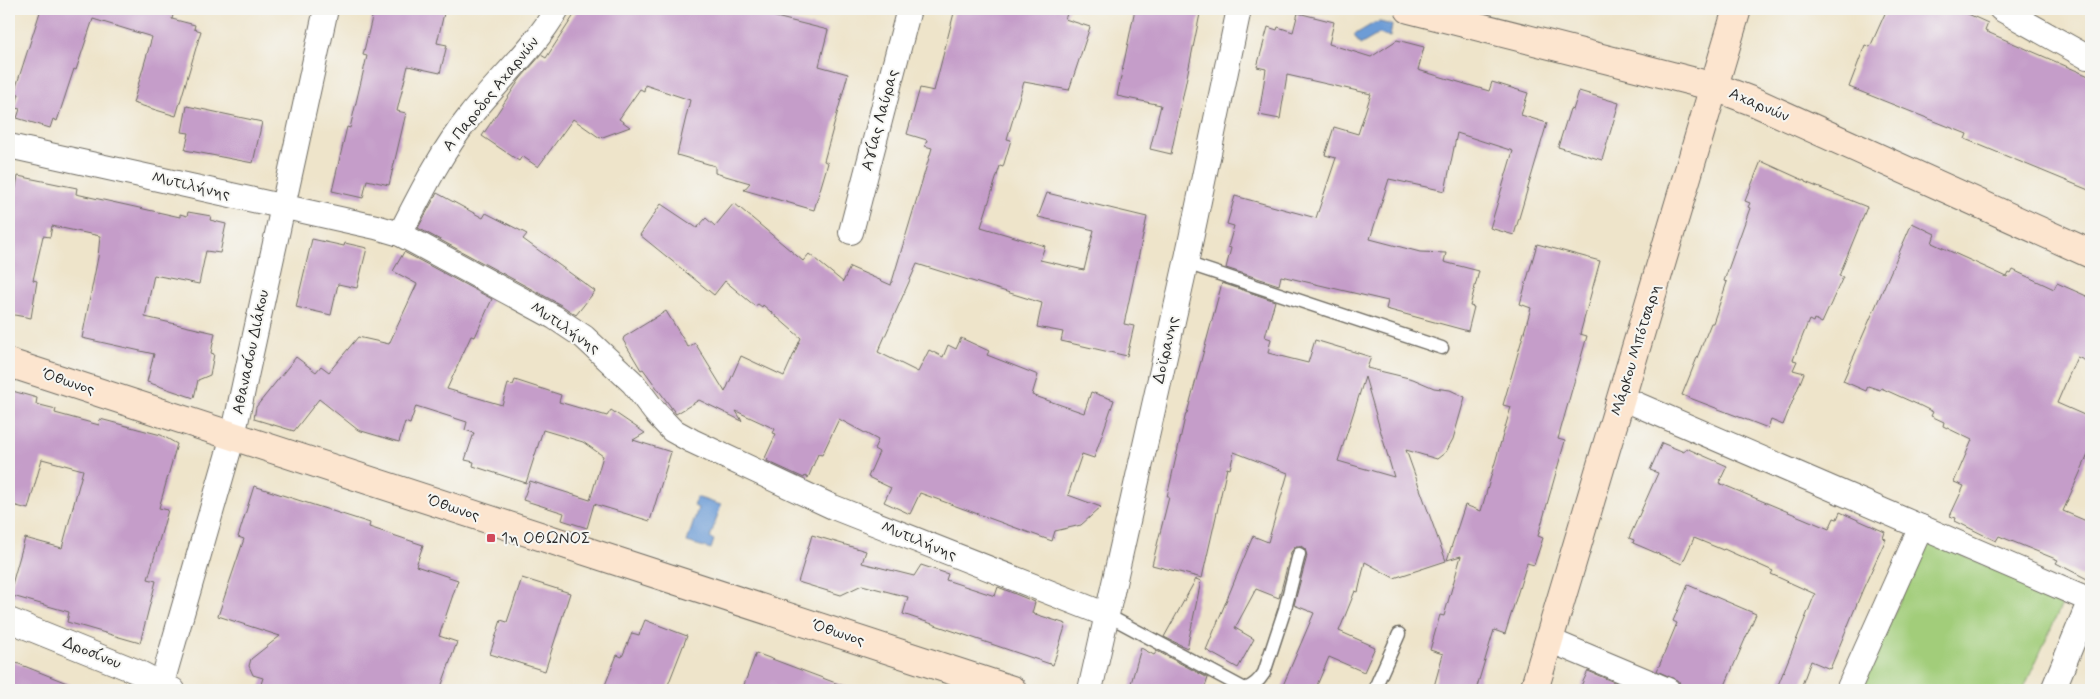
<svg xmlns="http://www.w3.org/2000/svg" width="2100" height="699" font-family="Mynerve,sans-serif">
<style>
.green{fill:#a2cd7a;stroke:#667c52}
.water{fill:#6d9cd6;stroke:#4c6480}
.building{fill:#c59dc9;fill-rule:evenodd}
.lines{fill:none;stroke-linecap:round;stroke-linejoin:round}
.lane-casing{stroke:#6f6c63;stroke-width:15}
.street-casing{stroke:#6f6c63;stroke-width:26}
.secondary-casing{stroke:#6f6c63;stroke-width:30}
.lane{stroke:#fff;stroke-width:12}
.street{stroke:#fff;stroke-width:24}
.secondary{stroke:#fce5cf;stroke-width:28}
.poi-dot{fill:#d1495b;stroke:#f6f6f2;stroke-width:2}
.labels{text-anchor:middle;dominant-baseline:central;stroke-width:4;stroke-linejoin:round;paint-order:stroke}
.street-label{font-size:16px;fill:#2b2b2b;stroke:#f6f6f2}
.poi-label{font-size:16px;fill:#2b2b2b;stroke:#f6f6f2;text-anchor:start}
</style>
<rect width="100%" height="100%" fill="#f6f6f2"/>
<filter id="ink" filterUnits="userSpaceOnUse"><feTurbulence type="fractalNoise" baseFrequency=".02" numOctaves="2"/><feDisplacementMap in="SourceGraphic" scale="10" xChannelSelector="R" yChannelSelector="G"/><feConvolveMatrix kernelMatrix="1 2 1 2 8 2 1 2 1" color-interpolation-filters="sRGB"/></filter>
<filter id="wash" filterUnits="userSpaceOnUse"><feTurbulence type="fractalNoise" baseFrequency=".0096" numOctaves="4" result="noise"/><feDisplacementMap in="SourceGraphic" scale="20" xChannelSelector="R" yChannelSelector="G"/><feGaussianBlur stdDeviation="1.12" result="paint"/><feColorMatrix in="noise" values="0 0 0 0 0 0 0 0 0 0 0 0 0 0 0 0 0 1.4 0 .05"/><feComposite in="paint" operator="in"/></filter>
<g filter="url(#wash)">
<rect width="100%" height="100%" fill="#eee4ca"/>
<path class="green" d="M1927 540 2064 600 2023 690H1860Z"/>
<g class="water">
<path d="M1380 22 1392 25 1390 37 1379 34 1360 45 1354 35 1374 23Z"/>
<path d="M696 497 721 505 710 538 714 540 711 549 687 542 698 508 694 506Z"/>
</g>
<g id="blocks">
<g class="building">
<path d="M41 9H168L167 13 173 15 172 19 195 25 194 29 201 31 176 116 133 103 152 37 93 19 76 70 74 69 57 121 53 119 50 128 17 118 20 109 15 108 19 94 14 93Z"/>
<path d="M374 9H445L437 43 447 45 440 73 408 66 397 111 406 113 389 185 367 180 363 198 332 191 347 127 350 128 367 56 363 55Z"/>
<path d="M578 9H761L760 13 828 30 819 66 848 74 824 161 828 163 814 210 744 190 750 183 715 173V166L677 155 690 100 645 85 644 91 640 89 619 119 630 127 600 138 573 119 538 167 522 156 519 161 482 136 520 79 541 55 546 58Z"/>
<path d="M955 9H1069L1065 19 1090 27 1069 90 1024 82 1007 139 1011 140 1003 167 1000 166 981 227 1045 246 1040 260 1084 270 1094 230 1038 217 1047 193 1147 217 1124 324 1134 326 1127 356 1061 341 1063 332 1037 327 1042 303 917 264 878 352 918 372 929 350 943 357 948 345 956 349 961 338 989 351 987 355 1038 375 1032 395 1084 413 1091 392 1114 400 1094 458 1082 454 1068 495 1101 507 1081 525 1055 531 1052 541 920 493 910 514 884 502 891 488 868 477 879 452 874 449 878 440 839 419 822 455 818 454 808 478 805 476 804 478 767 461 768 459 765 458 776 434 773 433 775 429 736 411 742 421 699 400 676 414 643 369 641 370 623 340 624 337 666 311 688 347 695 343 725 392 741 356 784 376 801 338 763 305 762 307 758 304 755 306 725 281 714 295 640 235 661 204 697 228 706 218 715 226 734 203 803 261 809 254 843 282 850 267 891 285 932 148 925 146 927 140 907 134 920 88 934 91Z"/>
<path d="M1135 9H1201L1171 154 1150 149 1161 105 1117 96Z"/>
<path d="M1887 9H1957L1988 23 1985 31 2091 77V191L1965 139 1967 134 1849 87 1865 45 1870 47Z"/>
<path d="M1298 13 1334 22 1329 44 1371 57 1397 40 1424 47 1418 70 1489 91 1492 82 1528 93 1521 115 1547 123 1514 235 1490 228 1513 151 1457 133 1445 191 1389 179 1370 239 1420 252 1446 253 1444 262 1479 271 1470 306 1474 307 1468 331 1386 309 1388 301 1281 276 1279 285 1226 268 1231 248 1228 247 1234 226 1227 224 1235 196 1316 218 1336 158 1325 155 1334 127 1358 134 1371 94 1287 75 1280 119 1259 115 1266 69 1257 67 1268 27 1277 30 1278 27 1293 32Z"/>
<path d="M1579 91 1619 103 1602 160 1558 147 1570 109 1573 110Z"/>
<path d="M187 106 262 122 253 163 185 150 189 133 182 132Z"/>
<path d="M1761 161 1805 181V182L1867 207 1839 276 1843 277 1822 323 1814 319 1813 322 1809 320 1793 360 1797 361 1793 370 1804 373 1783 425 1771 420 1768 428 1682 395 1711 323H1713L1727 282 1724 281 1750 208 1748 207 1750 203 1745 201Z"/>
<path d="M18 176 77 188 76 194 180 217V214L187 216 188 212 211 216 210 220 226 224 220 253 206 251 199 284 154 275 145 317 215 333 211 353 214 354 210 375 198 380 194 398 147 382 154 354 82 338 98 257 100 236 52 226 50 237 43 236 33 280 37 281 31 318 9 314V196L14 197Z"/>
<path d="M437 193 483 218 486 213 527 234 523 239 595 291 576 315 561 305 418 228Z"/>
<path d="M1912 223 1935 234 1932 243 2007 277 2009 273 2011 274 2013 270 2054 289 2057 283 2091 298V363L2077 357 2057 403 2091 418V448L2063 511 2091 523V581L2056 563 2058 560 1999 536 1996 541 1955 521 1956 518 1950 516 1964 486 1954 482 1972 440 1943 426 1944 422 1931 416 1933 412 1921 406 1881 388 1880 390 1868 386 1866 391 1843 381Z"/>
<path d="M312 239 344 246 345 243 367 248 357 288 338 284 331 315 296 307Z"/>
<path d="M1537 244 1600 261 1580 334 1587 336 1558 439 1565 441 1538 536 1543 538 1534 565 1527 563 1505 634 1494 630 1476 690H1433L1443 654 1430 650 1440 615 1444 616 1461 556 1447 560 1465 505 1481 511 1511 407 1503 405 1531 308 1520 304Z"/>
<path d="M404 252 492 299 475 337 471 336 447 389 502 405 508 384 513 385 515 380 561 395 559 402 607 416 611 410 645 433 633 440 671 452 650 521 594 504 587 528 562 520 564 513 523 500 530 481 590 500 603 456 583 442 543 430 526 483 473 466 474 462 465 460 474 433 465 430 467 422 416 406 410 424 405 422 399 442 358 430 319 399 294 431 254 419 256 407 296 357 316 372 321 366 329 372 358 337 389 344 417 284 393 271Z"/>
<path d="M1222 283 1275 301 1265 337 1271 339 1268 353 1308 363 1315 340 1371 357 1367 368 1413 379 1434 388 1450 390 1465 397 1453 439 1446 452 1437 459 1406 450 1446 561 1394 578 1365 562 1358 592 1355 591 1339 631 1375 647 1364 672 1329 657 1315 690H1281L1314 613 1294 605 1307 556 1305 549 1301 546H1296L1291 552 1279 598 1256 589 1235 628 1254 639 1238 668 1206 650 1253 536 1268 542 1288 473 1234 452 1230 469 1227 468 1202 578 1152 565 1169 497H1167L1186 413H1187ZM1365 377 1384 443 1394 477 1338 461Z"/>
<path d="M9 390 37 398 36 404 56 409 55 413 99 425 100 419 161 435 177 444 159 508 168 510 148 579 156 581 140 643 67 622 69 612 9 595 25 538 62 548 83 470 42 459 28 509 9 504Z"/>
<path d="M1662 443 1684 452 1686 448 1727 466 1719 483 1829 529 1834 518 1837 519 1840 512 1885 532 1883 538 1886 539 1863 589 1830 669 1811 661 1800 690H1776L1815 594 1771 574 1773 571 1724 549 1723 550 1694 538 1682 564 1633 543 1634 540 1629 538 1658 473 1650 470Z"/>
<path d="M254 486 370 523 369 527 423 545 416 566 458 580 439 636 457 642 440 690H259L263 678 253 675 249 666 251 659 280 636 218 616 244 539 238 537Z"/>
<path d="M812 535 866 551 862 563 914 576 921 565 948 574 946 580 995 596 998 587 1035 602 1032 613 1066 624 1053 665 903 614 908 597 862 585 841 595 798 582Z"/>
<path d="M522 578 570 593 545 671 490 654 501 620 507 622Z"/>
<path d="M1196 579 1201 581 1187 648 1164 637Z"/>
<path d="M1688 585 1756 614 1723 690H1681L1679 681 1657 671 1677 623 1673 621Z"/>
<path d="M645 620 687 636 666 690H603L617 655 622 657 632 633 639 635Z"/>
<path d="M1141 648 1154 655 1157 651 1208 678 1204 690H1143L1130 687Z"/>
<path d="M756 653 849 688 848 690H742Z"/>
<path d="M9 660 82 689V690H9Z"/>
<path d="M1588 671 1633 690H1579Z"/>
</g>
</g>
</g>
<g filter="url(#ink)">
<use href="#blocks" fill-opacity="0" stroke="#6f6c63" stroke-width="1"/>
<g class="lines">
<defs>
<g id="lane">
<path d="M1186 263 1442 348"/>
<path d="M1107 615 1245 689C1254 686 1259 681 1264 673L1285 609 1299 554"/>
<path d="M1374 690 1399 634"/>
</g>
<g id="street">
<path d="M2001 9 2087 57"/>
<path d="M9 146 376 227 400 234 554 317 584 337 633 383 655 412 672 430 692 441 833 507 1107 615"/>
<path d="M851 232 909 9"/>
<path d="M400 234C421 193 441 152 470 116 498 80 534 49 557 9"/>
<path d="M1622 398 2090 600 2053 690"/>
<path d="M9 620 138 672 173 690"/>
<path d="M1549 640 1668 690"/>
<path d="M160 690 233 436 326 9"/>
<path d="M1090 690 1186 263 1239 9"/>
<path d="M1848 690 1921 527"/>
</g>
<g id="secondary">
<path d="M1409 9 1715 87 1757 103 2091 254"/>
<path d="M9 363 1012 690"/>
<path d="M1534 690 1737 9"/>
</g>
</defs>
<use href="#lane" class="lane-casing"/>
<use href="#street" class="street-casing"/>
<use href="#secondary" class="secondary-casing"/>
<use href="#lane" class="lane"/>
<use href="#street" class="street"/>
<use href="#secondary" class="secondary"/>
</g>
</g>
<rect class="poi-dot" x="486" y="533" width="10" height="10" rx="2.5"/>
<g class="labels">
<g class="street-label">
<text transform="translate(491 94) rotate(-51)">Α Παροδος Αχαρνών</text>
<text transform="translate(1759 105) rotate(23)">Αχαρνών</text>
<text transform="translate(880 120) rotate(-75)">Αγίας Λαύρας</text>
<text transform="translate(191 186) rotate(13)">Μυτιλήνης</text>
<text transform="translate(565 328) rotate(34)">Μυτιλήνης</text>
<text transform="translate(1166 350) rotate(-77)">Δοϊρανης</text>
<text transform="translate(1636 350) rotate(-73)">Μάρκου Μπότσαρη</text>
<text transform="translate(251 352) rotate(-78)">Αθανασίου Διάκου</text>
<text transform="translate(68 382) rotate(18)">Όθωνος</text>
<text transform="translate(453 508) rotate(18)">Όθωνος</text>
<text transform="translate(919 541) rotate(22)">Μυτιλήνης</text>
<text transform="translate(838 633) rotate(18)">Όθωνος</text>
<text transform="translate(92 653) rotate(22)">Δροσίνου</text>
</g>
<g class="poi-label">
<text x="501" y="538">1η ΟΘΩΝΟΣ</text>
</g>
</g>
<rect width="2100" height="699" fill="none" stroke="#f6f6f2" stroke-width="30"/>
</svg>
